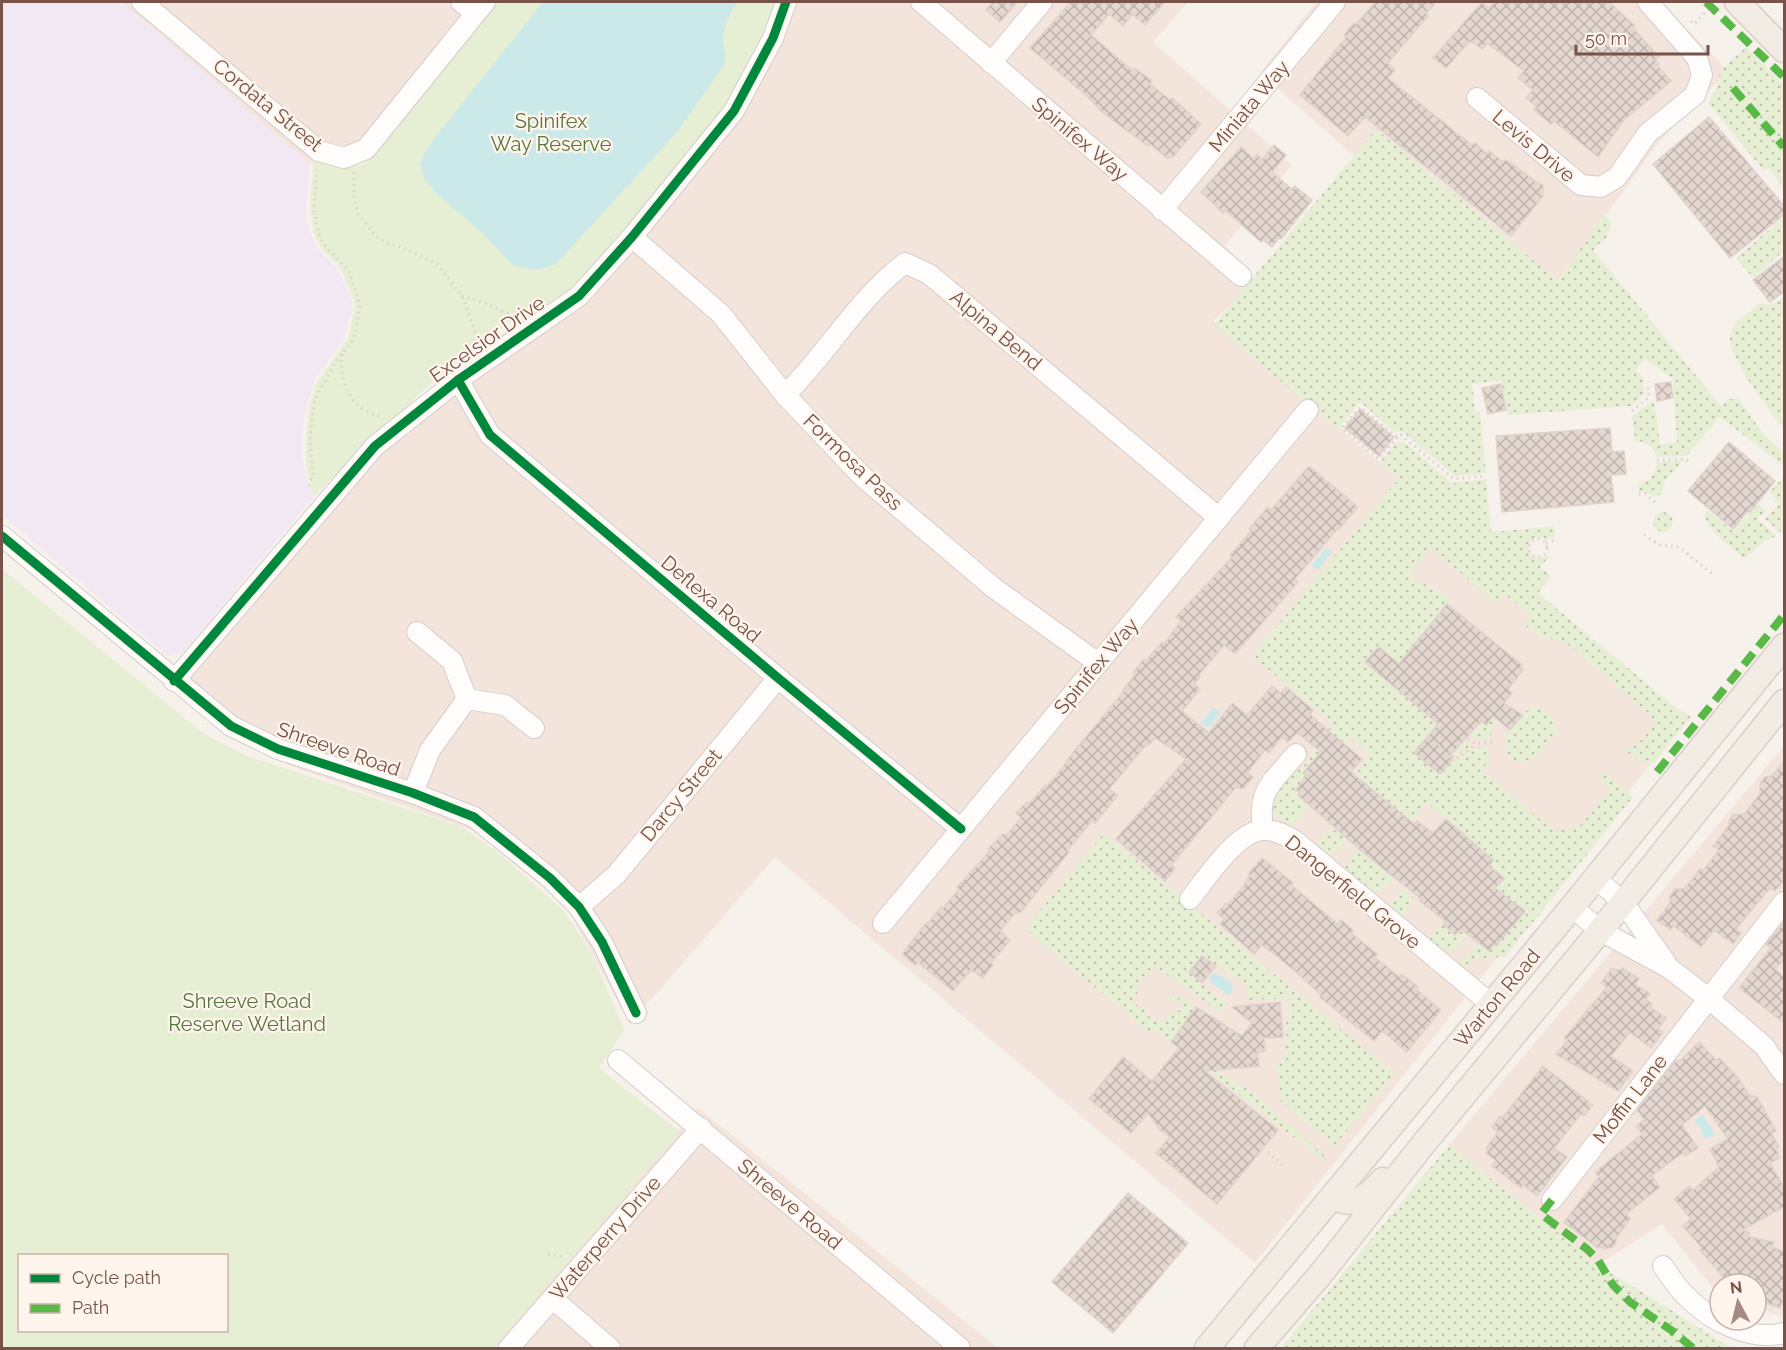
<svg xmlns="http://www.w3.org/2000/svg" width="1786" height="1350" font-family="Raleway,sans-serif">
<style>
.residential{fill:#f3e5db}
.education{fill:#f2e8f3}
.grass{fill:url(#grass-dots)}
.park{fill:#e6eed4;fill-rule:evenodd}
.water{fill:#cbe9e8}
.building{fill:url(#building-cross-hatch);stroke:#e0d3cd;stroke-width:1.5}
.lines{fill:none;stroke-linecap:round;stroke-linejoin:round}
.minor-casing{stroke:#d6ccc8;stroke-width:22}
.major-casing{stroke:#d9cec9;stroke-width:27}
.path{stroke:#dad0cd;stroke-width:3;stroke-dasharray:1.5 4.5;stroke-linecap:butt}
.minor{stroke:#fefdfc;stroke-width:20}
.major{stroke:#f2ece5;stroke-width:24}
.quiet{stroke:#58b947;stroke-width:8;stroke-dasharray:15 8;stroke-linecap:butt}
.cycleway-casing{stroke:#fff5ec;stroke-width:13}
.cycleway{stroke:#00873e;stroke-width:9}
.labels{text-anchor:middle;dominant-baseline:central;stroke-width:4.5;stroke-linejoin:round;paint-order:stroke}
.street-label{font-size:20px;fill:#775349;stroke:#fff5ec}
.park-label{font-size:20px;fill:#56773e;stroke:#fff5ec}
</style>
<defs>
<pattern id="grass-dots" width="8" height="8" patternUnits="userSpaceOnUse" patternTransform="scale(1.5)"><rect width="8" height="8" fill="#e6eed4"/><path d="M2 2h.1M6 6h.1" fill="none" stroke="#bfc3ae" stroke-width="1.8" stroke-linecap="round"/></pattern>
<pattern id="building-cross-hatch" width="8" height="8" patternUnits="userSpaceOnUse" patternTransform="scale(1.5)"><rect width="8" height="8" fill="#e4d8d1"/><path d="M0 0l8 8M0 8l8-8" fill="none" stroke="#beb2ac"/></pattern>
</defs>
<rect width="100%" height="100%" fill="#f7f1eb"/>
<g class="residential">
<path d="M122 2H498L360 163H309Z"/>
<path d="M774 2H1188L1153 42 1292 165 1225 246 1256 282 1213 321 1685 720 1255 1263 775 857 630 1024 566 905 472 830 286 764 163 683 362 444 547 299Z"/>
<path d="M1316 2H1661L1728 71 1659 142 1553 287 1371 134 1354 156 1260 73Z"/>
<path d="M1784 746V1317L1756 1308V1284H1720L1719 1295 1662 1224 1598 1265 1449 1145Z"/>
<path d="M698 1108 998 1348H490Z"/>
</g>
<path class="education" d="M2 2H122L309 163 306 218 310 233 318 249 338 270 353 303 345 337 315 379 305 410 302 436V455L306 477 314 496 183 652 167 656 2 515Z"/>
<g class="grass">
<path d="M1746 47 1784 85V189L1769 168 1764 171 1708 103 1717 88 1720 71Z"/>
<path d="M1376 129 1558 281 1604 215 1612 223 1607 237 1593 250 1721 406 1728 399H1739L1763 434 1784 453V466L1720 417 1686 456 1657 457C1653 447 1646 441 1635 441L1632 416 1654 400 1660 444 1677 442 1673 379 1645 359 1635 371 1643 376 1644 394 1631 406 1508 415 1501 380 1472 384 1475 411 1480 412 1486 473 1455 476 1403 432H1395L1360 402 1338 429 1214 325Z"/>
<path d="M1784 217V251L1753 278 1736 258Z"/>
<path d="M1784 296V427C1771 415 1729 357 1730 339 1730 323 1748 313 1759 304L1772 305Z"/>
<path d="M1404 442 1452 483 1486 479 1491 532 1555 526V537L1547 540 1543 537 1534 538 1527 545 1531 555 1540 559 1546 555 1549 557 1540 567 1551 576 1538 593 1676 708 1691 717 1654 763 1642 760 1640 762 1626 751 1627 749C1639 745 1650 733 1654 721L1651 715 1570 646 1560 640 1541 637 1524 625 1530 615 1506 595 1496 604 1431 547 1409 576 1447 596V604L1399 664 1379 647 1365 662 1460 742 1465 739 1472 745 1454 757 1427 733V737L1414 753 1440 774 1453 759 1456 761 1470 750 1488 745 1489 760 1482 770 1555 832 1581 825 1610 790 1600 779 1603 774 1606 773 1633 797 1505 957 1473 959 1464 969 1460 965V962L1478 942 1487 953 1494 944 1497 945 1524 911 1501 893 1466 932 1468 935 1453 952 1449 949 1445 954 1430 941V937L1442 923 1456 935 1503 878 1489 866 1493 860 1485 853 1461 842 1467 835 1427 803 1387 851 1397 871 1383 889 1374 896 1345 870 1346 865 1357 850 1364 856 1366 854 1375 807 1331 858 1317 848V842L1328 829 1348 834 1380 796 1358 777 1349 787 1347 785 1371 755 1348 736 1346 746 1318 749 1323 754 1303 773 1306 776 1297 790 1300 793 1298 795 1306 802 1309 799 1312 801 1300 817 1289 826 1282 824 1283 820 1275 816 1272 817 1269 813 1273 796 1296 769 1301 770 1333 723 1252 656 1399 478 1380 462 1395 443Z"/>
<path d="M1683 460 1664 483 1662 494 1653 497 1646 491 1639 492 1638 484C1650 481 1656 474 1657 462Z"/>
<path d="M1784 477V535L1765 519 1778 504 1774 501 1775 498 1769 492Z"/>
<path d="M1759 504 1766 511 1757 519 1776 536C1762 540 1755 550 1745 559 1731 547 1708 533 1704 514L1708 511 1733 531Z"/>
<circle cx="1663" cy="522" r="10"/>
<path d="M1536 707C1550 710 1556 721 1555 735 1548 742 1537 758 1527 761 1508 768 1500 744 1507 731H1510L1523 715 1522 713Z"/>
<path d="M1493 716 1496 719 1489 740 1478 741 1468 732 1479 719 1486 725Z"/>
<path d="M1104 833 1395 1074 1334 1146 1281 1101 1276 1068 1286 1056 1284 1043 1287 1039 1286 1023 1289 1018 1288 998 1248 1000 1246 983 1202 956 1189 972 1205 987 1228 1004 1221 1013 1155 966 1135 988 1138 992 1132 1001 1141 1009 1144 1007C1148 1022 1163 1026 1171 1012L1179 1011 1183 1006 1180 999 1172 1001 1169 998 1173 993 1194 1003 1192 1006 1195 1009 1171 1042 1155 1028 1150 1033 1025 929Z"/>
<path d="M1403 889 1415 899 1402 918 1389 907Z"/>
<path d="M1190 1047 1223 1075 1226 1076 1251 1091 1327 1158 1324 1161 1185 1052Z"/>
<path d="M1449 1145 1598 1265 1732 1348H1281Z"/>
</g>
<g class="park">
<path d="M498 2H781L731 108 569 297 532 315 517 317 476 346 432 382 314 496 307 469 306 447 309 407 318 381 349 337 355 304 341 268 320 247 313 230 310 204 314 160 348 167 365 164Z"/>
<path d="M2 569 204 734 247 756 462 827 500 854 563 910 592 954 624 1030 599 1068 680 1132 493 1348H2ZM20 1256H226V1330H20Z"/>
</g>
<g class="water">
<path d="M543 2H737C731 12 722 28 723 40 724 52 728 51 724 65L677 132 556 264 539 270 514 266 481 232 436 193 424 178 420 164 424 154 434 139Z"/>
<path d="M1325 549H1330L1331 554 1318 570 1312 565Z"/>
<path d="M1214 707 1221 713 1208 728 1201 722Z"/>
<path d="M1213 973 1226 979 1234 987 1230 994 1228 995 1211 983 1209 978Z"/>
<path d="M1702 1114 1715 1134 1708 1138 1704 1137 1700 1126 1694 1121Z"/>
</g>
<g class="building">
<path d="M993 2H1017L1000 22 986 10Z"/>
<path d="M1071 2H1165L1145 25 1132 14 1123 26 1109 14 1091 35 1133 71 1135 68 1152 81 1150 84 1170 100 1172 98 1201 124 1173 157 1167 158 1150 144 1148 146 1134 136 1103 113 1086 95 1030 48Z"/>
<path d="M1376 2H1436L1426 14 1428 16 1388 63 1395 70 1388 78 1472 145 1475 143 1487 154 1489 151 1503 162 1505 160 1511 163 1535 181 1543 185V196L1511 236 1365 117 1348 136 1300 95 1346 37 1344 35 1354 23 1356 24Z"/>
<path d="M1482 2 1489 8 1494 2H1609L1635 26 1633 28 1659 57 1655 60 1659 64 1657 65 1671 81 1623 121 1598 157 1554 121 1551 124 1534 110 1537 107 1526 98 1533 90 1518 78 1524 71 1487 43 1482 49 1470 41 1446 68 1433 58Z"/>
<path d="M1709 117 1785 207V214L1730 258 1653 164Z"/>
<path d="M1274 145 1286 155 1272 172 1292 189 1295 186 1312 200 1281 239 1279 238 1272 247 1263 240 1261 242 1225 210 1223 213 1201 192 1241 147 1253 158 1257 154 1262 160Z"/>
<path d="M1785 256V291L1770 302 1753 280Z"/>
<path d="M1671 382 1673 398 1657 401 1655 384Z"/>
<path d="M1501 384 1506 410 1488 414 1482 388Z"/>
<path d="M1360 409 1394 437 1379 456 1345 428Z"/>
<path d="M1610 428 1612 452 1624 451 1626 474 1611 475 1614 502 1502 512 1496 436Z"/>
<path d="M1729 442 1775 481 1750 512 1748 511 1733 529 1688 491Z"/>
<path d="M1309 466 1358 507 1339 529 1338 528 1295 579 1298 582 1235 654 1224 645 1198 676 1200 677 1194 684 1200 689 1182 711 1209 733 1232 703 1247 715 1272 686 1281 693 1286 687 1313 710 1310 714 1317 721 1362 759 1351 772 1414 824 1417 821 1433 833 1446 819 1493 860 1489 866 1504 878 1495 888 1525 911 1496 946 1494 944 1489 951 1461 929 1455 935 1444 925 1445 923 1444 920 1419 900 1420 898 1366 855 1298 795 1300 793 1296 790 1306 776 1303 773 1321 752 1297 733 1288 742 1282 737 1269 753 1265 750 1247 773 1253 777 1244 788 1240 789 1237 786 1173 863 1172 866 1175 869 1165 881 1116 839 1186 759 1155 738 1149 745 1147 744 1109 789 1118 795 1095 823 1092 821 1067 851 1069 852 1020 913H1015L1000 931 1010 940 991 963 993 965 983 978 971 970 953 991 919 963 915 965 902 954 926 923 927 924 941 907 943 908 959 889 957 887 990 851 988 849 1003 834 1007 835 1021 818 1016 813 1027 802 1029 804 1045 785 1046 787 1067 762 1066 761 1124 691 1123 690 1135 675 1133 673 1144 659 1146 661 1162 642 1164 644 1181 621 1176 617 1232 557 1230 555 1251 531 1249 529 1268 507 1271 510Z"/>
<path d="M1447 604 1522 665 1520 668 1523 670 1508 689 1512 693 1504 703 1522 715 1510 730 1493 716 1486 725 1481 721 1450 756 1453 759 1440 774 1414 753 1438 724 1365 662 1379 647 1399 664Z"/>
<path d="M1785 760V879L1775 891 1770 888 1736 929 1741 933 1733 944 1714 930 1701 947 1674 926 1670 930 1657 920 1670 903V896L1675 889H1684L1700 869 1703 871 1719 850 1713 846 1730 824 1729 821 1733 815 1744 814 1760 794V784L1765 777 1772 776Z"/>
<path d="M1262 858 1293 883 1291 885 1338 924 1341 920 1353 930 1351 933 1377 954 1375 957 1399 977 1402 974 1418 987 1417 990 1441 1010 1407 1052 1382 1031 1374 1041 1320 997 1321 995 1295 971 1262 945 1254 954 1220 924 1224 919 1217 913 1226 903 1228 904 1246 883 1245 882 1250 875 1248 874Z"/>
<path d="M1785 921V959L1775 969 1785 977V1024L1739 988 1771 948 1766 944Z"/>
<path d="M1202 956 1216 966 1202 983 1189 972Z"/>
<path d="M1623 968 1639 979 1635 984 1650 994 1646 999 1652 1004 1650 1007 1666 1018 1658 1029 1663 1032 1651 1048 1630 1032 1611 1056 1633 1071 1618 1091 1556 1054 1568 1040 1564 1038 1607 987 1601 983 1611 969 1621 970Z"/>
<path d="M1280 1002 1283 1037 1264 1038 1265 1051 1257 1052 1259 1066 1205 1071 1278 1130 1217 1204 1156 1153 1170 1137 1160 1130 1148 1113 1131 1133 1089 1099 1123 1057 1152 1081 1179 1048 1171 1042 1196 1007 1242 1036 1252 1023 1232 1007Z"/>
<path d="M1699 1042 1716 1060 1719 1058 1739 1079 1749 1095 1757 1097 1776 1131 1771 1133 1779 1147 1776 1149 1780 1158 1770 1163 1785 1189V1206L1742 1230 1750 1233 1746 1236 1774 1242 1772 1247 1785 1252V1295L1780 1308 1762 1301 1763 1299 1756 1296V1284H1729L1700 1250 1702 1248 1683 1226 1691 1219 1674 1199 1689 1186 1693 1190 1719 1167 1710 1149 1728 1139 1705 1106 1682 1125 1698 1148 1685 1156 1683 1153 1651 1176 1660 1187 1626 1214 1630 1219 1616 1239V1242L1613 1247 1604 1249 1599 1246 1598 1248 1564 1222 1599 1177 1595 1172 1642 1134 1636 1126 1644 1120 1637 1110 1676 1060 1680 1061Z"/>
<path d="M1543 1066 1593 1105 1584 1116 1581 1114 1554 1148 1567 1157 1537 1196 1523 1185 1521 1188 1492 1166 1496 1161 1486 1153 1488 1151 1486 1148 1498 1132 1492 1127 1500 1116 1502 1118Z"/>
<path d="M1128 1193 1188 1243 1113 1333 1052 1282Z"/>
</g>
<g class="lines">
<defs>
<g id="minor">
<path d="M142 2 319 151 344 158 366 149 485 2"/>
<path d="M461 2 475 13"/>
<path d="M921 2 1241 276"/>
<path d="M991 63 1042 2"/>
<path d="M1477 98 1581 185 1601 187 1617 177 1648 133 1695 95 1702 75 1697 58 1648 2"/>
<path d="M1162 210 1335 2"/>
<path d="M632 237 721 314 785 395 863 477 994 588 1098 663"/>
<path d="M458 380 490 435 778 678 961 829"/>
<path d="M785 395C827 354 859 297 905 263L929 274 1219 518"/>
<path d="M2 536 231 726 278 749 413 793 474 817 550 878 579 907 602 942 636 1013"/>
<path d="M417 632 452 661 467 699"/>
<path d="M174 681 375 446 458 380 579 296 632 237 734 111 773 38 786 2"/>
<path d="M467 699 505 705 534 728"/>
<path d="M413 793 430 750 467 699"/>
<path d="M1263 830C1257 789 1272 783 1296 754"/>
<path d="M1595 878 1623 902 1666 963"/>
<path d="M1190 899C1206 879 1236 832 1263 830 1274 829 1285 835 1294 840L1492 1005"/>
<path d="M579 907 616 875 778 678"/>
<path d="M1572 907 1601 931 1669 968 1708 998 1764 1046 1784 1074"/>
<path d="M883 923 1308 410"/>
<path d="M618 1060 960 1348"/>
<path d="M1552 1200 1784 902"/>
<path d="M1663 1266C1670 1276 1677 1288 1686 1296 1709 1320 1750 1342 1784 1333"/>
<path d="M553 1299 610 1348"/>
<path d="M509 1348 701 1128"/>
</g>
<g id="major">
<path d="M1737 2 1784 50"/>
<path d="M1333 1197C1355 1209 1368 1196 1383 1180"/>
<path d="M1207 1348 1572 907 1784 646"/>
<path d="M1257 1348 1320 1275 1425 1142 1609 920 1784 702"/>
</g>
</defs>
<use href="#minor" class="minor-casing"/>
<use href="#major" class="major-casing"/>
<g class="path">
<path d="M1691 21 1694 24 1711 7"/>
<path d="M354 172V196L358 214 374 234 385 242 406 249 437 264 462 296 477 336 476 345"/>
<path d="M462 296 484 303 516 317"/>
<path d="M342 354C339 383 350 410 381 416"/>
<path d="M1632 411 1649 397 1648 383"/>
<path d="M1397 437 1379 459 1342 428 1360 407 1397 437 1401 435 1454 479 1486 476"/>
<path d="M1657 460 1685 459 1688 461"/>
<path d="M309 486 313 473 310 439 315 400 335 363 354 339 360 306 349 271 328 249 320 237 316 222 314 207 317 170"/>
<path d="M1639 494 1645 493 1657 504"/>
<path d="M1644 535 1660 545 1679 547 1715 576"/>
<circle cx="1538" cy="548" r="9"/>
<path d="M1546 543 1556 540"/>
<path d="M1429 737 1456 759 1476 744"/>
<path d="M1468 739 1476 744 1494 742"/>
<path d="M1268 1152 1283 1165"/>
<path d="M548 1254 564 1257"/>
</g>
<use href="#minor" class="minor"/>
<use href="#major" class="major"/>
<g class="quiet">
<path d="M1706 2 1784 77"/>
<path d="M1733 88 1784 147"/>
<path d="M1657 772 1784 615"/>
<path d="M1552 1200 1541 1214 1587 1249 1598 1260 1613 1285 1630 1302 1671 1330 1693 1348"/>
</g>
<defs>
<g id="cycleway">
<path d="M458 380 490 435 778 678 961 829"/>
<path d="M2 536 231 726 278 749 413 793 474 817 550 878 579 907 602 942 636 1013"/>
<path d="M174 681 375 446 458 380 579 296 632 237 734 111 773 38 786 2"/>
</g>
</defs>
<use href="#cycleway" class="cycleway-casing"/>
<use href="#cycleway" class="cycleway"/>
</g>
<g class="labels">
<g class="street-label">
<text transform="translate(268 105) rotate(39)">Cordata Street</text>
<text transform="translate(1249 106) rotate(-50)">Miniata Way</text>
<text transform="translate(1080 139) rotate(40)">Spinifex Way</text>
<text transform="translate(1534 146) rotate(40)">Levis Drive</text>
<text transform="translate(996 330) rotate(40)">Alpina Bend</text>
<text transform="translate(487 339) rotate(-35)">Excelsior Drive</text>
<text transform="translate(853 462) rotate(44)">Formosa Pass</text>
<text transform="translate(711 599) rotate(40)">Deflexa Road</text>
<text transform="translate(1096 666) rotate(-50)">Spinifex Way</text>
<text transform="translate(339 749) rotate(19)">Shreeve Road</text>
<text transform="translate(681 795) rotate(-50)">Darcy Street</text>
<text transform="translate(1353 892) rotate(39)">Dangerfield Grove</text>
<text transform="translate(1497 998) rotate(-50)">Warton Road</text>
<text transform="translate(1630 1099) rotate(-52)">Moffin Lane</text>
<text transform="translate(790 1204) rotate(40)">Shreeve Road</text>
<text transform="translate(605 1238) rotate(-49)">Waterperry Drive</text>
</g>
<g class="park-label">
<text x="551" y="121">Spinifex<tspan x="551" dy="23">Way Reserve</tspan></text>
<text x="247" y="1001">Shreeve Road<tspan x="247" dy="23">Reserve Wetland</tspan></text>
</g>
</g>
<rect width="1786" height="1350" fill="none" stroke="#775349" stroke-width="6"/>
<rect x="18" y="1254" width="210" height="78" fill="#fff5ec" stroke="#c9b4ab" stroke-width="1.5"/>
<rect x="30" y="1274" width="30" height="9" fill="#00873e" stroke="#c9b4ab" stroke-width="1.5"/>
<text x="72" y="1284" font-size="18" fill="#775349">Cycle path</text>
<rect x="30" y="1304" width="30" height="9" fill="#58b947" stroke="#c9b4ab" stroke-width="1.5"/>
<text x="72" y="1314" font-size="18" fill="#775349">Path</text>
<g transform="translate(1738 1302) rotate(353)"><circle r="28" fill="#fff5ec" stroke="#c9b4ab" stroke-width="1.5"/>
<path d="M0-4.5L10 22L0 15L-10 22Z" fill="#a48a82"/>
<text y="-9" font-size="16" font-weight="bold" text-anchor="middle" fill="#775349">N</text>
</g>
<path d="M1576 45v9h132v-9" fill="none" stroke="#775349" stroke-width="3"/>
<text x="1585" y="45" font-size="18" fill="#775349" stroke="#fff5ec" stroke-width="4.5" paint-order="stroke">50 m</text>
</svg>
